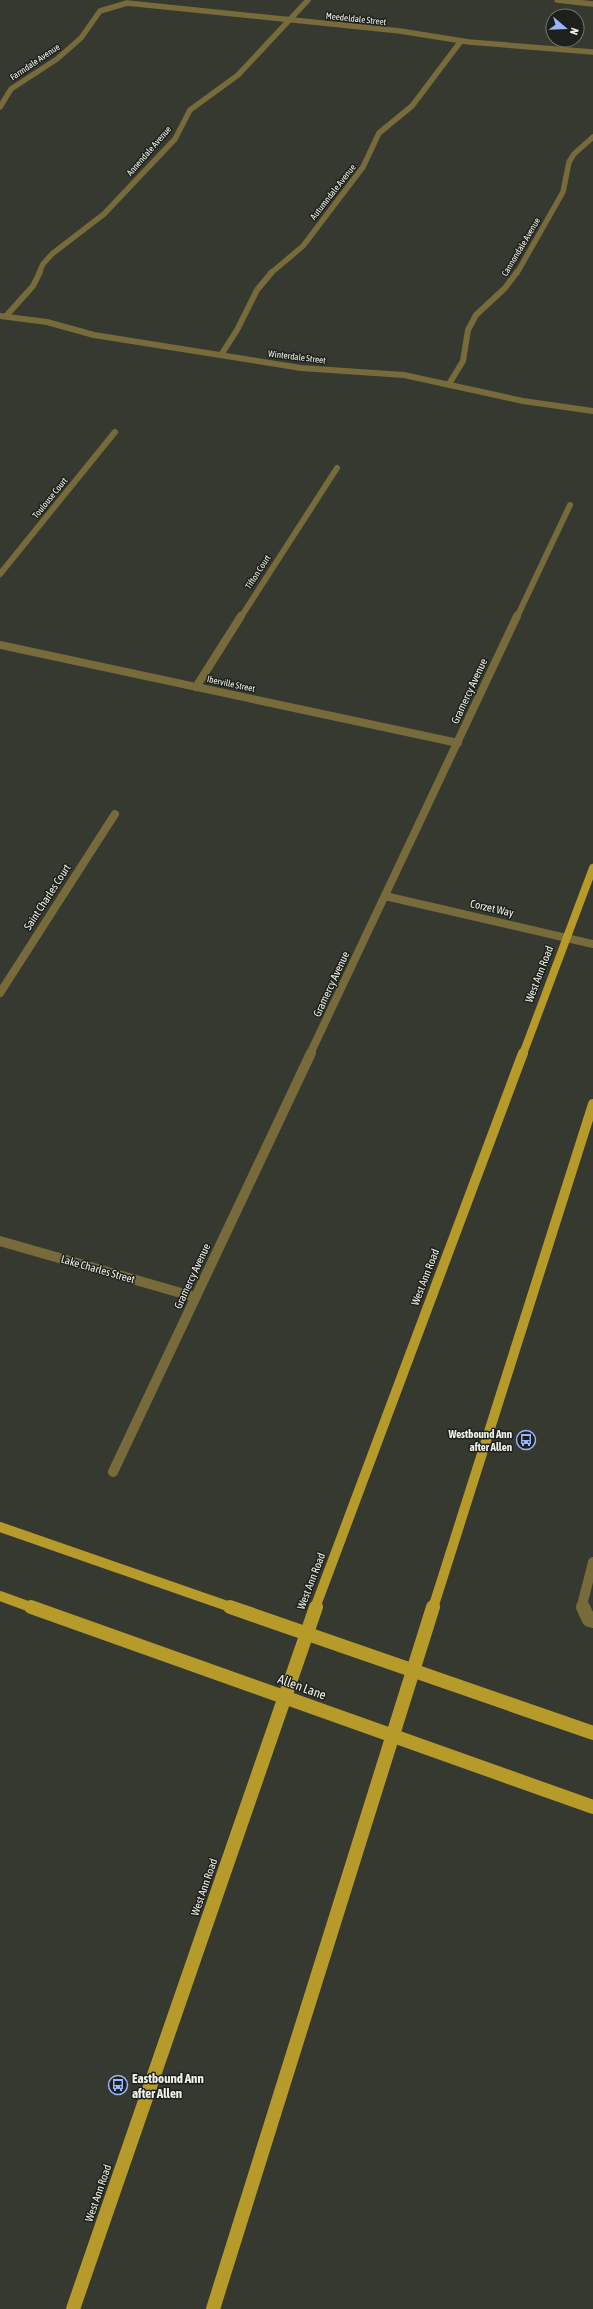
<svg xmlns="http://www.w3.org/2000/svg" width="593" height="2309" font-family="'Asap Condensed',sans-serif">
<style>
.lines{fill:none;stroke-linecap:round;stroke-linejoin:round}
.minor-far4{stroke:#776a3b;stroke-width:5.5}
.minor-far3{stroke:#776a3b;stroke-width:6}
.minor-far2{stroke:#776a3b;stroke-width:8}
.minor-far1{stroke:#776a3b;stroke-width:10}
.minor{stroke:#776a3b;stroke-width:14}
.major-far2{stroke:#b69a2a;stroke-width:8}
.major-far1{stroke:#b69a2a;stroke-width:10}
.major{stroke:#b69a2a;stroke-width:14}
.labels{text-anchor:middle;dominant-baseline:central;stroke-width:3;stroke-linejoin:round;paint-order:stroke}
.far-street-label{font-size:9px;fill:#eff1ea;stroke:#1e201b}
.street-label{font-size:11px;fill:#eff1ea;stroke:#1e201b}
.poi-label{font-size:11px;font-weight:bold;fill:#eff1ea;stroke:#1e201b;text-anchor:end}
.near-street-label{font-size:13px;fill:#eff1ea;stroke:#1e201b}
.near-poi-label{font-size:13px;font-weight:bold;fill:#eff1ea;stroke:#1e201b;text-anchor:start}
</style>
<rect width="100%" height="100%" fill="#36392f"/>
<g class="lines">
<g class="minor-far4">
<path d="M557 0 593 4"/>
<path d="M0 107 11 89 57 59 81 38 100 11 127 3 400 31 469 42 593 52"/>
<path d="M39 273 43 264 52 254 104 214 175 139 190 110 238 75 308 0"/>
<path d="M271 273 303 246 363 167 379 133 412 106 461 41"/>
<path d="M517 273 563 192 569 162 574 154 593 137"/>
</g>
<g class="minor-far3">
<path d="M0 316 47 322 94 335 301 368 404 375 523 401 593 411"/>
<path d="M6 316 33 286 40 272"/>
<path d="M221 355 237 330 257 290 272 272"/>
<path d="M449 384 463 361 468 330 476 315 505 288 517 272"/>
<path d="M0 574 115 432"/>
<path d="M241 617 337 468"/>
<path d="M517 617 570 505"/>
</g>
<g class="minor-far2">
<path d="M0 645 458 743"/>
<path d="M196 687 241 616"/>
<path d="M385 896 593 944"/>
<path d="M0 993 115 814"/>
<path d="M310 1054 517 616"/>
</g>
<g class="minor-far1">
<path d="M0 1241 195 1297"/>
<path d="M113 1472 311 1053"/>
<path d="M583 1608 582 1605 593 1562"/>
</g>
<path class="minor" d="M583 1607 589 1620 593 1621"/>
<path class="major-far2" d="M523 1054 593 868"/>
<g class="major-far1">
<path d="M0 1527 233 1608"/>
<path d="M0 1596 33 1608"/>
<path d="M315 1608 523 1053"/>
<path d="M433 1608 593 1104"/>
</g>
<g class="major">
<path d="M31 1607 593 1807"/>
<path d="M230 1607 593 1733"/>
<path d="M73 2309 316 1607"/>
<path d="M213 2309 433 1607"/>
</g>
</g>
<defs>
<symbol id="bus-ring" viewBox="-11 -11 22 22"><circle r="9.5" fill="#1e201b" stroke="#97b6fd" stroke-width="1.5"/><path d="M-5-6H5V4H4V6H2V4H-2V6H-4V4H-5ZM-3.5-4V0h7V-4ZM-3.5 1.2v1.5H-2V1.2ZM2 1.2v1.5H3.5V1.2Z" fill="#97b6fd"/></symbol>
</defs>
<g fill-rule="evenodd">
<use href="#bus-ring" x="515" y="1429" width="22" height="22"/>
<use href="#bus-ring" x="107" y="2074" width="22" height="22"/>
</g>
<g class="labels">
<g class="far-street-label">
<text transform="translate(356 19) rotate(6)">Meedeldale Street</text>
<text transform="translate(35 62) rotate(-34)">Farmdale Avenue</text>
<text transform="translate(149 151) rotate(-49)">Annendale Avenue</text>
<text transform="translate(333 192) rotate(-52)">Autumndale Avenue</text>
<text transform="translate(521 247) rotate(-59)">Cannondale Avenue</text>
<text transform="translate(297 357) rotate(7)">Winterdale Street</text>
<text transform="translate(50 498) rotate(-51)">Toulouse Court</text>
<text transform="translate(258 572) rotate(-57)">Tifton Court</text>
<text transform="translate(231 684) rotate(12)">Iberville Street</text>
</g>
<g class="street-label">
<text transform="translate(469 691) rotate(-65)">Gramercy Avenue</text>
<text transform="translate(47 897) rotate(-57)">Saint Charles Court</text>
<text transform="translate(492 908) rotate(13)">Corzet Way</text>
<text transform="translate(539 974) rotate(-69)">West Ann Road</text>
<text transform="translate(331 984) rotate(-65)">Gramercy Avenue</text>
<text transform="translate(98 1269) rotate(16)">Lake Charles Street</text>
<text transform="translate(192 1276) rotate(-65)">Gramercy Avenue</text>
<text transform="translate(425 1277) rotate(-69)">West Ann Road</text>
<text transform="translate(311 1581) rotate(-69)">West Ann Road</text>
<text transform="translate(204 1887) rotate(-71)">West Ann Road</text>
<text transform="translate(98 2193) rotate(-71)">West Ann Road</text>
</g>
<g class="poi-label">
<text x="512" y="1434">Westbound Ann<tspan x="512" dy="13">after Allen</tspan></text>
</g>
<g class="near-street-label">
<text transform="translate(302 1687) rotate(20)">Allen Lane</text>
</g>
<g class="near-poi-label">
<text x="132" y="2078">Eastbound Ann<tspan x="132" dy="15">after Allen</tspan></text>
</g>
</g>
<g transform="translate(565 28) rotate(109)"><circle r="19" fill="#1e201b" stroke="#72746e"/>
<path d="M0-3L7 15L0 10L-7 15Z" fill="#97b6fd"/>
<text y="-6" font-size="11" font-weight="bold" text-anchor="middle" fill="#eff1ea">N</text>
</g>
</svg>
